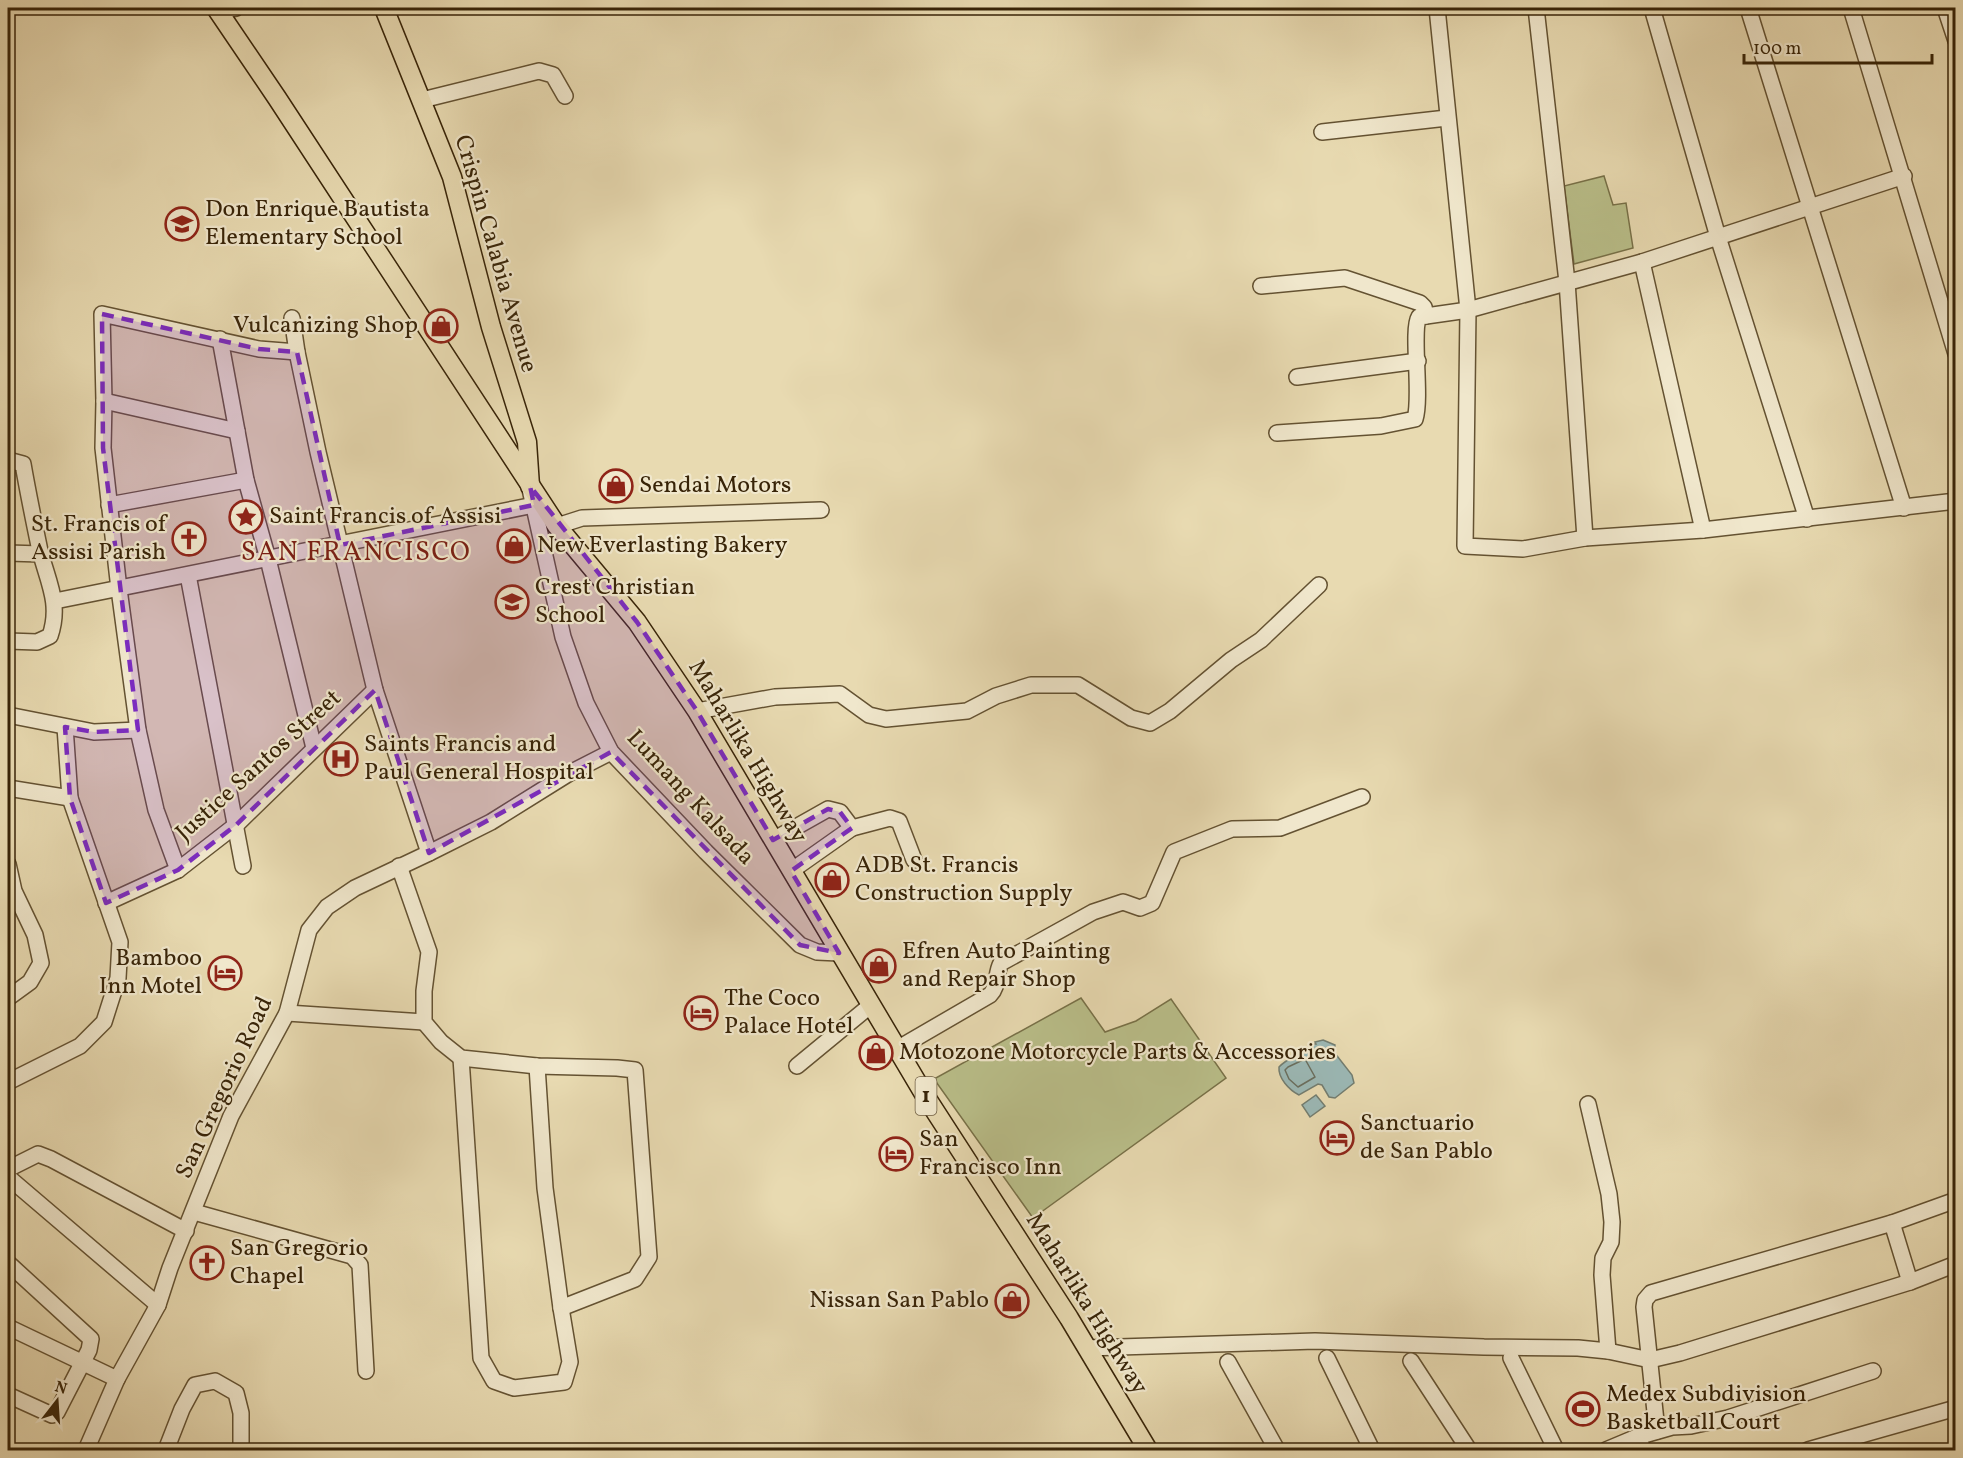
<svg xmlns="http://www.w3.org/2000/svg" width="1963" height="1458" font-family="Vollkorn,serif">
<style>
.green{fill:#b9be89;stroke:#787148;stroke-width:1.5}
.water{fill:#9bb8b5;stroke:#737d70;stroke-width:1.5}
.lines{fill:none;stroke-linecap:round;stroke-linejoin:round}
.shore{stroke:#6a6e5e;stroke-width:1.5}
.minor-casing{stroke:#645232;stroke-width:18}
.major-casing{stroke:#382408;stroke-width:21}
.minor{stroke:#f0e7cc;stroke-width:15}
.major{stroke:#e8dab1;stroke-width:18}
.marked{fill:#7b2cbf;fill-opacity:0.2;stroke:#7b2cbf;stroke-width:4.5;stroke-dasharray:12 8;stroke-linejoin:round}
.labels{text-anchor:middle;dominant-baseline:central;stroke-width:4.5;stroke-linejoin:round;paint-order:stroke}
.shield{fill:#f0e7cc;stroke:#6f5e43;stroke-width:1.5}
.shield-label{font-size:22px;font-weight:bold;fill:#382408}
.poi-label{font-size:24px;fill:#382408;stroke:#f0e7cc;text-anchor:start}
.street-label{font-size:24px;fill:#382408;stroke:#f0e7cc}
.quarter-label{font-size:27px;letter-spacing:1.5px;fill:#7a1f14;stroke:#f0e7cc}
</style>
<rect width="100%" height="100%" fill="#e8dab1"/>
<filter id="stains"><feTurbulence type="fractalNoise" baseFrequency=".00333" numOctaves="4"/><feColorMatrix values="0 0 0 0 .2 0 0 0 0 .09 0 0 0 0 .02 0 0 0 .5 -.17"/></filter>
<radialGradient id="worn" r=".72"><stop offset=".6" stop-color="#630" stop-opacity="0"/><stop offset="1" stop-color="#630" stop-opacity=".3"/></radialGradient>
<g class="green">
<path d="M1604 176 1613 205 1626 203 1633 248 1574 264 1564 186Z"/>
<path d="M1081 998 1105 1032 1136 1021 1171 999 1226 1078 1033 1218 934 1079Z"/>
</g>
<g class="water">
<path d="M1323 1040 1335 1045 1334 1052 1352 1075 1354 1083 1335 1098 1329 1097 1322 1085 1318 1084 1299 1095C1289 1090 1278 1078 1279 1067 1288 1057 1303 1054 1313 1044H1316L1315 1042Z"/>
<path d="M1316 1095 1325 1106 1310 1117 1302 1105Z"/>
</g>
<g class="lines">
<path class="shore" d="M1305 1059 1315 1077 1298 1087 1289 1079 1285 1070 1288 1067Z"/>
<defs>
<g id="minor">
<path d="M1437 8 1468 310 1465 546 1523 549 1585 538 1703 530 1956 501"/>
<path d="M1536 8 1567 282 1585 538"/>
<path d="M1652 8 1718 237 1807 519"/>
<path d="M1748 8 1904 508"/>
<path d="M1851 8 1956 354"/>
<path d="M1945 8 1956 41"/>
<path d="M218 11 236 8"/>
<path d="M422 100 539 71 553 75 565 96"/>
<path d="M1322 132 1447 118"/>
<path d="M1642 262 1703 530"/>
<path d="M1261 286 1345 278 1420 303 1424 307 1426 316"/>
<path d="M292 318 297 352 318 452 375 690 429 853"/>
<path d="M220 339 246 480 268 559 314 748"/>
<path d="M1297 377 1418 361"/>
<path d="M104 401 237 431"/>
<path d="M1277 433 1381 426 1415 419C1422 397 1411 330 1419 317L1468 310 1642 262 1904 176"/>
<path d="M8 460 23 464C28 493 34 522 40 551 48 582 61 604 50 636L37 642 8 641"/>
<path d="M530 489 563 637 586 703 611 752 706 852 800 945 817 952 839 953"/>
<path d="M109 505 246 480"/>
<path d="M557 526 582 518 821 510"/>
<path d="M8 553 41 554"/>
<path d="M188 575 243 866"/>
<path d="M55 601 534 505"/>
<path d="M697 711 775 697 840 694 869 715 886 719 967 711 996 696 1031 685H1078L1131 718 1150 723 1170 711 1231 660 1261 640 1319 585"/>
<path d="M8 715 94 732 138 730"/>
<path d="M8 788 70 798"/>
<path d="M773 840 828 809 840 812 852 828 890 818 899 821 914 860"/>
<path d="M8 864 14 891 35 935 41 963 30 982 8 998"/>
<path d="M399 866 429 952 424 991V1022L441 1042 461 1058 537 1066 617 1068 635 1070 649 1257 635 1279 561 1308"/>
<path d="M178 870 156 810 138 730 119 589 103 448 104 401 102 314 259 349 297 352"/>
<path d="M791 871 852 828"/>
<path d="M106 903 178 870 236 825 375 690"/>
<path d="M287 1013 424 1022"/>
<path d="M897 1049 990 995C999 986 995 974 1001 963L1093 912 1123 902 1140 908 1152 903 1174 852 1232 829 1280 828 1362 797"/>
<path d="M461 1058 481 1358 494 1381 514 1388 564 1382 570 1362 561 1308 545 1188 537 1066"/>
<path d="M797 1066 871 1005"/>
<path d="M8 1082 80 1046 104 1022 118 978 120 942 70 798 65 727"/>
<path d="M1588 1104 1609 1194 1612 1222 1611 1242 1603 1258 1602 1275 1608 1351"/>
<path d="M8 1169 38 1154 51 1159 186 1231"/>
<path d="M8 1177 158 1305"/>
<path d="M194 1212 352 1256 360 1265 366 1371"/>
<path d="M1892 1223 1910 1282"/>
<path d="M8 1263 91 1339 89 1350 57 1412 52 1415 8 1395"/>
<path d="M8 1327 117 1379"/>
<path d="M1087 1348 1315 1341 1484 1347 1578 1348 1608 1351 1650 1360 1680 1353 1910 1282 1956 1264"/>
<path d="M1327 1358 1372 1450"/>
<path d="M1511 1358 1556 1450"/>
<path d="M1411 1361 1469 1450"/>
<path d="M1228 1362 1277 1450"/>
<path d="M1657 1431 1644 1307 1645 1300 1651 1293 1892 1223 1956 1200"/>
<path d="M1637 1437 1644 1450"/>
<path d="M86 1450 117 1379 158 1305 170 1268 231 1116 287 1013 309 930 327 907 355 888 429 853 491 822 568 774 611 752"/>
<path d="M166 1450 182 1409 195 1385 215 1381 236 1393 241 1413V1450"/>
<path d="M1606 1450 1637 1437 1672 1427 1691 1426 1728 1418 1873 1371"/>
<path d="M1808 1450 1956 1408"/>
</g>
<g id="major">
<path d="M216 8 277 98 557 526 637 622 697 711 924 1094 1069 1318 1148 1450"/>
<path d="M384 8 452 177 491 327 527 442 530 486"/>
</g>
</defs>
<use href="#minor" class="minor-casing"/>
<use href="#major" class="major-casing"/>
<use href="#minor" class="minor"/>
<use href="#major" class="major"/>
</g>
<path class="marked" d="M102 314 259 349 297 352 340 545 534 505 530 486 637 622 697 711 773 840 828 809 840 812 852 828 791 871 839 953 800 945 611 752 429 853 375 690 236 825 178 870 106 903 70 798 65 727 94 732 138 730 103 448Z"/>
<defs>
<symbol id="school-ring" viewBox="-11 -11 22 22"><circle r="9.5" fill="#f0e7cc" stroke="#8f2418" stroke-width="1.5"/><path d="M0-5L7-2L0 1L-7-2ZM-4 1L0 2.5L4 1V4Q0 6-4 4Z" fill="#8f2418"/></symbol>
<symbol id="shop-ring" viewBox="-11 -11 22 22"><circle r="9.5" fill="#f0e7cc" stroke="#8f2418" stroke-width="1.5"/><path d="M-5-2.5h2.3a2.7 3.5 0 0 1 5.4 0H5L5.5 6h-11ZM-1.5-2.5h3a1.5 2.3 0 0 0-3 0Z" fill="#8f2418"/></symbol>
<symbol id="sight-ring" viewBox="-11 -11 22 22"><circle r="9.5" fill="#f0e7cc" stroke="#8f2418" stroke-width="1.5"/><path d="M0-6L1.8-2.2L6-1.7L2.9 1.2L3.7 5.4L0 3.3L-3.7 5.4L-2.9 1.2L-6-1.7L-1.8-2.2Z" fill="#8f2418"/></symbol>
<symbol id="church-ring" viewBox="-11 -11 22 22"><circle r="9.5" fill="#f0e7cc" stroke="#8f2418" stroke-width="1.5"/><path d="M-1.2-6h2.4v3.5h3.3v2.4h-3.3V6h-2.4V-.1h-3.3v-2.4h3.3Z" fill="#8f2418"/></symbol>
<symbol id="hospital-ring" viewBox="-11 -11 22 22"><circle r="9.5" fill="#f0e7cc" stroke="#8f2418" stroke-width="1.5"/><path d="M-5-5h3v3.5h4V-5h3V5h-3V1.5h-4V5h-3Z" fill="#8f2418"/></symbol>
<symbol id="hotel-ring" viewBox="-11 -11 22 22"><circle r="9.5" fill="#f0e7cc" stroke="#8f2418" stroke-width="1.5"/><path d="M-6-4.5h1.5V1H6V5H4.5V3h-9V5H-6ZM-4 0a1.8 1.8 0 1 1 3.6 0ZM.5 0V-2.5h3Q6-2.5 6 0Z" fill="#8f2418"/></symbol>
<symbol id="stadium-ring" viewBox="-11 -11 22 22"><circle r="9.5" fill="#f0e7cc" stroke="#8f2418" stroke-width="1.5"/><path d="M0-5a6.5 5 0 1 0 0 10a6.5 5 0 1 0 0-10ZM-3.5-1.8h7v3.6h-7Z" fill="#8f2418"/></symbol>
</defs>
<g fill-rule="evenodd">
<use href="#school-ring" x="163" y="205" width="38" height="38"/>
<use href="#shop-ring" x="422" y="307" width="38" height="38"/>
<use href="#shop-ring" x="597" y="467" width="38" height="38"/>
<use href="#sight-ring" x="227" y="498" width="38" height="38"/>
<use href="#church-ring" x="170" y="520" width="38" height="38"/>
<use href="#shop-ring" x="495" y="527" width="38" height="38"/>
<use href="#school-ring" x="493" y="583" width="38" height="38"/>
<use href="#hospital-ring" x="322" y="740" width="38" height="38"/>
<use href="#shop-ring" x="813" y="861" width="38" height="38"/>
<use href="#shop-ring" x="860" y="947" width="38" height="38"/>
<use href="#hotel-ring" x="206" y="954" width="38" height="38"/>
<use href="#hotel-ring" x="682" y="994" width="38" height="38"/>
<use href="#shop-ring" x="857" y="1034" width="38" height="38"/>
<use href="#hotel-ring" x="1318" y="1119" width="38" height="38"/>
<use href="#hotel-ring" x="877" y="1135" width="38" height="38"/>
<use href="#church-ring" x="188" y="1244" width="38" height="38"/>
<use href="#shop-ring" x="993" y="1282" width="38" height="38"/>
<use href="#stadium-ring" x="1564" y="1390" width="38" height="38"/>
</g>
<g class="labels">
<rect class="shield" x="915.5" y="1077" width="21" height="38" rx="4.5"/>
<g class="shield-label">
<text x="926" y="1096">1</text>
</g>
<g class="poi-label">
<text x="205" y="210">Don Enrique Bautista<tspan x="205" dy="28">Elementary School</tspan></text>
<text x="418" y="326" text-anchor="end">Vulcanizing Shop</text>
<text x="639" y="486">Sendai Motors</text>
<text x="269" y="517">Saint Francis of Assisi</text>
<text x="166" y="525" text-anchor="end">St. Francis of<tspan x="166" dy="28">Assisi Parish</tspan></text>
<text x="537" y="546">New Everlasting Bakery</text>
<text x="535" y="588">Crest Christian<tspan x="535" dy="28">School</tspan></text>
<text x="364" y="745">Saints Francis and<tspan x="364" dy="28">Paul General Hospital</tspan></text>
<text x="855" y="866">ADB St. Francis<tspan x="855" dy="28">Construction Supply</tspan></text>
<text x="902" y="952">Efren Auto Painting<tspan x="902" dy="28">and Repair Shop</tspan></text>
<text x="202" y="959" text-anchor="end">Bamboo<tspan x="202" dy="28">Inn Motel</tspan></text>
<text x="724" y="999">The Coco<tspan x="724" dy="28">Palace Hotel</tspan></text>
<text x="899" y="1053">Motozone Motorcycle Parts &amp; Accessories</text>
<text x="1360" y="1124">Sanctuario<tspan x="1360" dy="28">de San Pablo</tspan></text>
<text x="919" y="1140">San<tspan x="919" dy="28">Francisco Inn</tspan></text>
<text x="230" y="1249">San Gregorio<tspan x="230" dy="28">Chapel</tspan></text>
<text x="989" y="1301" text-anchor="end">Nissan San Pablo</text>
<text x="1606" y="1395">Medex Subdivision<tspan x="1606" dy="28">Basketball Court</tspan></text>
</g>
<g class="street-label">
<text transform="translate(495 254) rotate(74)">Crispin Calabia Avenue</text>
<text transform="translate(747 752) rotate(59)">Maharlika Highway</text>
<text transform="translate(259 766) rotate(-42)">Justice Santos Street</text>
<text transform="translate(690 798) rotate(47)">Lumang Kalsada</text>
<text transform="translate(225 1088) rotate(-65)">San Gregorio Road</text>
<text transform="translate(1086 1304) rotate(58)">Maharlika Highway</text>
</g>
<g class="quarter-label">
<text x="356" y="553">SAN FRANCISCO</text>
</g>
</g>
<rect width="1963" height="1458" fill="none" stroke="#e8dab1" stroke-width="30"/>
<rect x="9" y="9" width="1945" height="1440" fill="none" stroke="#382408" stroke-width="3"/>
<rect x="15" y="15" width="1933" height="1428" fill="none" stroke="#382408" stroke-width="1.5"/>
<g transform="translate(57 1401) rotate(17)" stroke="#f0e7cc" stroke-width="4.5" paint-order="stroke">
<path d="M0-4.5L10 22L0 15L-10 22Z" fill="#382408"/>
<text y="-9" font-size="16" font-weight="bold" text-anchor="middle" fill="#382408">N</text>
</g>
<path d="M1744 54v9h188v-9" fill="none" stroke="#382408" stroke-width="3"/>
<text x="1753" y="54" font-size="18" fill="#382408" stroke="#f0e7cc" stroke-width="4.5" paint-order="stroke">100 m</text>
<rect width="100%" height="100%" filter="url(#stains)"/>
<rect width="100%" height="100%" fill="url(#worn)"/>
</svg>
